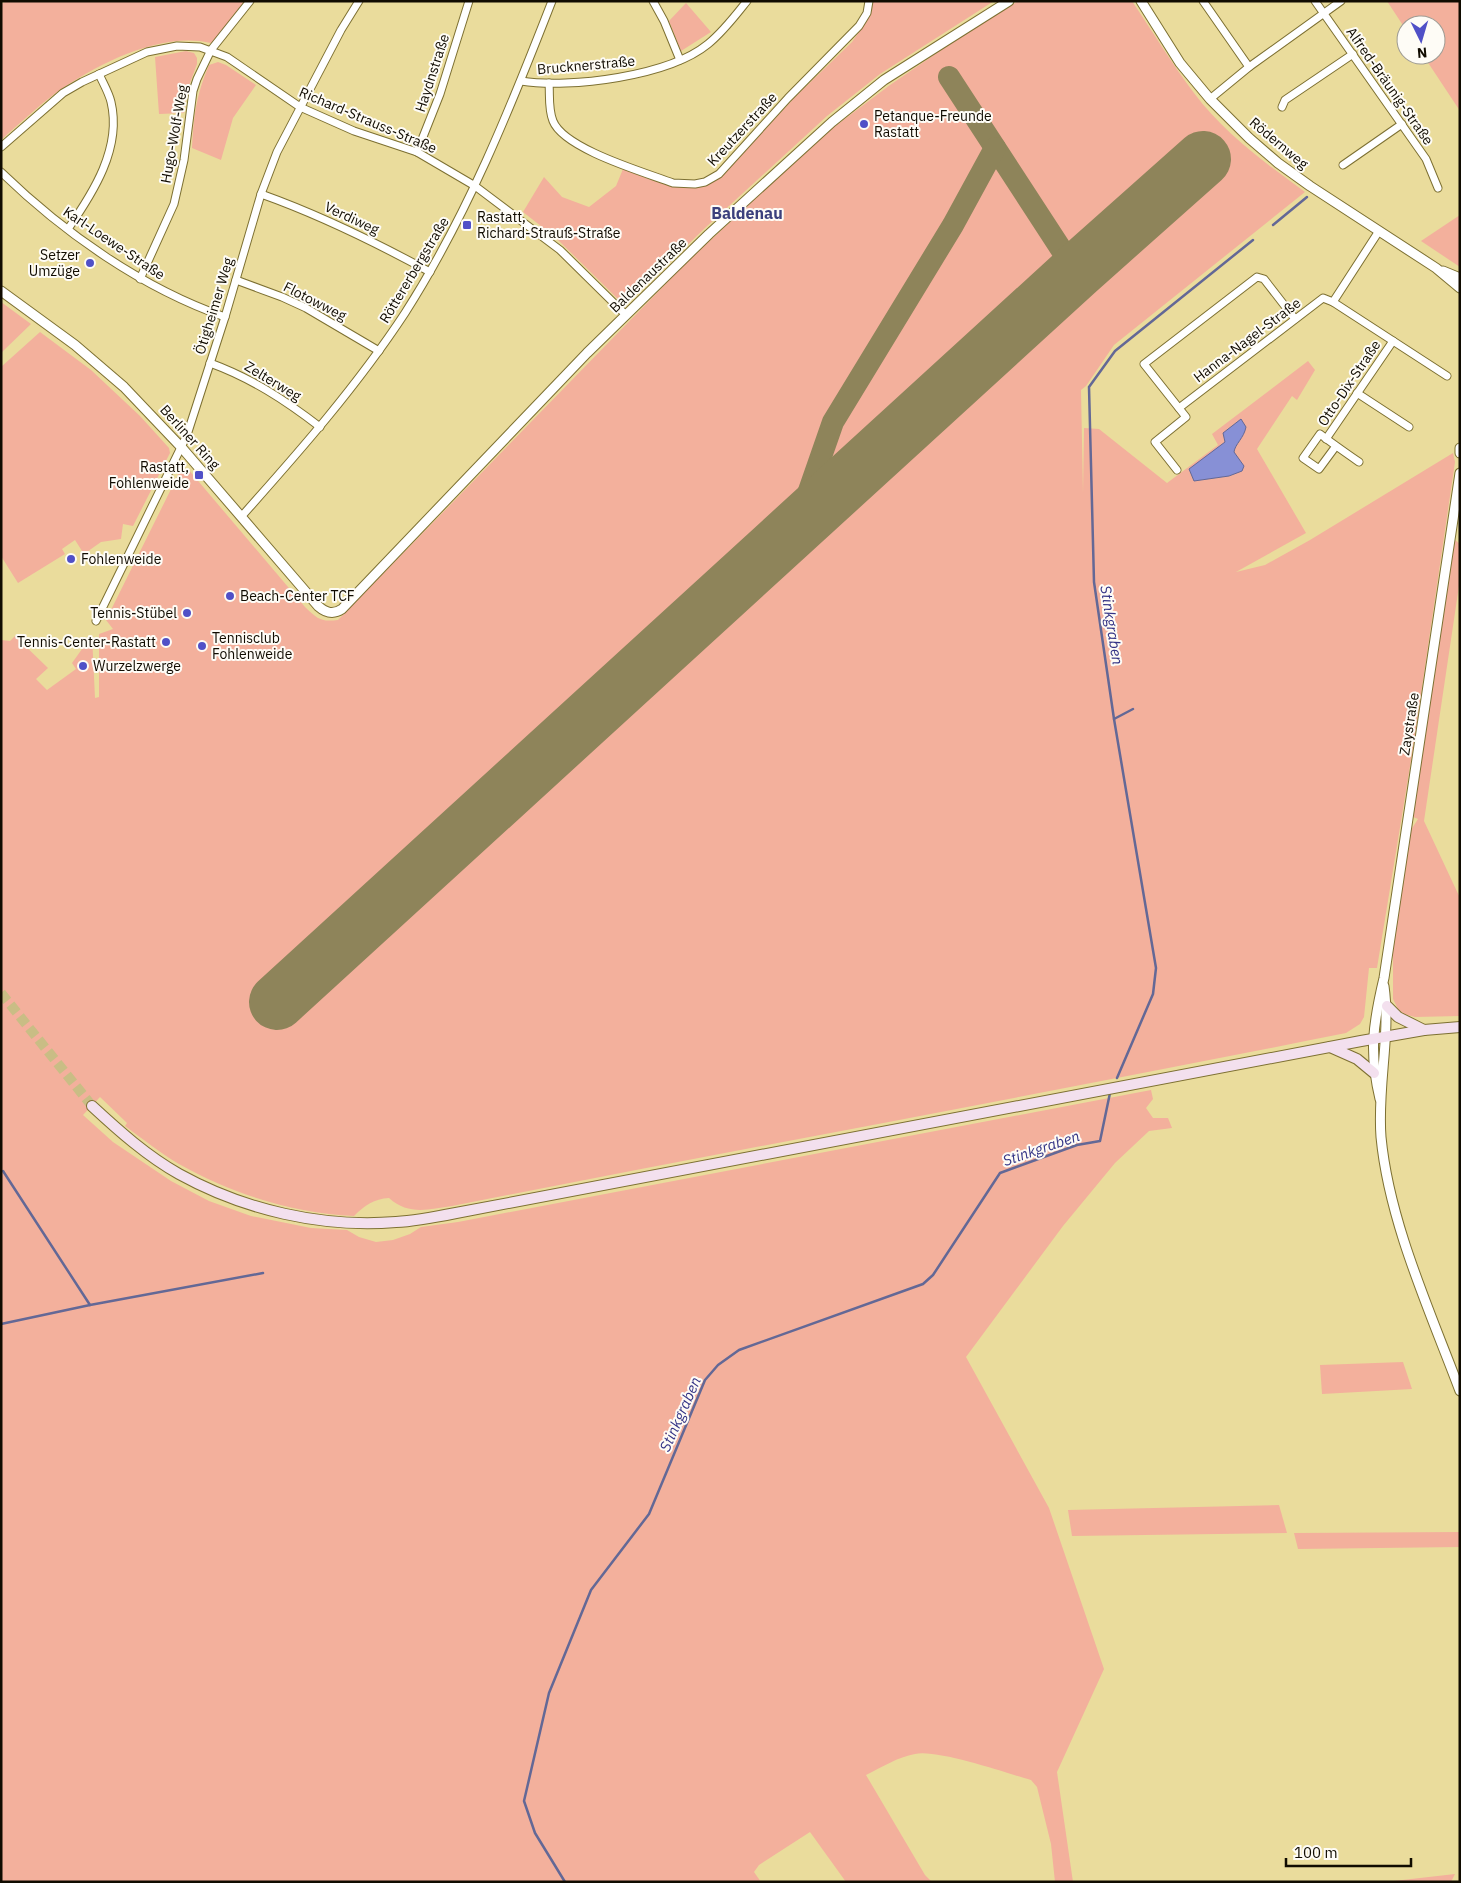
<svg xmlns="http://www.w3.org/2000/svg" width="1461" height="1883" font-family="'IBM Plex Sans',sans-serif">
<style>
.green{fill:#f3b09c}
.water{fill:#8790d6;stroke:#636896}
.lines{fill:none;stroke-linecap:round;stroke-linejoin:round}
.stream{stroke:#636896;stroke-width:2.5}
.taxiway{stroke:#8e845a;stroke-width:22}
.runway{stroke:#8e845a;stroke-width:56}
.secondary-tunnel{stroke:#c9bd85;stroke-width:10;stroke-dasharray:10 5;stroke-linecap:butt}
.minor-casing{stroke:#7d7032;stroke-width:9}
.tertiary-casing{stroke:#7d7032;stroke-width:11}
.secondary-casing{stroke:#7d7032;stroke-width:12}
.minor{stroke:#fff;stroke-width:7}
.tertiary{stroke:#fff;stroke-width:9}
.secondary{stroke:#f3e0ee;stroke-width:10}
.poi-dot{fill:#5050c7;stroke:#fefcf6;stroke-width:2}
.labels{text-anchor:middle;dominant-baseline:central;stroke-width:4;stroke-linejoin:round;paint-order:stroke}
.street-label{font-size:14px;fill:#100b00;stroke:#fefcf6}
.poi-label{font-size:14px;fill:#100b00;stroke:#fefcf6;text-anchor:start}
.water-label{font-size:15px;font-style:italic;fill:#343486;stroke:#fefcf6}
.quarter-label{font-size:16px;font-weight:bold;fill:#3c407c;stroke:#fefcf6}
</style>
<rect width="100%" height="100%" fill="#eadc9c"/>
<g class="green">
<path d="M7 1H246L214 41 211 43C161 31 97 64 57 92 37 107 19 124 1 140V4Z"/>
<path d="M873 1H994L880 74 827 116 705 228 625 306 555 237 523 212 544 177 562 197 589 207 616 186 623 169C658 182 687 199 722 176L796 96 852 42 870 16Z"/>
<path d="M1018 1H1132C1153 32 1172 64 1194 93 1224 133 1265 163 1305 192L1114 345 1086 386 1081 390 1083 493 1084 428 1099 429 1167 483 1218 445 1212 434 1308 361 1315 370 1297 400 1292 396 1257 449 1306 533 1236 572 1265 565 1310 540 1453 453 1455 462 1414 742 1377 968H1369L1364 1017 1360 1024 1346 1033C1048 1093 750 1147 452 1206 429 1209 409 1216 389 1198 374 1199 365 1205 354 1216 293 1213 232 1194 179 1164 160 1153 143 1139 125 1126L127 1123 100 1097 83 1115 113 1142 171 1181 209 1201 251 1216 311 1228 347 1230 359 1237 376 1242 393 1240 410 1234 421 1227 458 1222 1151 1090 1153 1099 1146 1108 1153 1118H1168L1172 1128 1149 1131 1115 1163 1063 1226 966 1357 1049 1508 1104 1669 1057 1772 1073 1882H1055L1051 1844 1037 1787 1031 1780C1006 1773 937 1749 915 1754 898 1757 882 1767 866 1775L925 1875 932 1882H846L810 1832 759 1865 754 1872 761 1882H1V640L10 641 15 636 48 668 36 679 47 690 76 669 72 663 92 635 95 698 99 697V634L113 629 106 620 181 469H188L305 607C318 619 320 622 338 620L687 262 798 159 834 127 890 85 966 33Z"/>
<path d="M1387 1H1460V111L1423 55H1436V25H1406V30Z"/>
<path d="M686 3 711 32 681 51 669 21Z"/>
<path d="M186 51 194 53 197 58V64L187 91 184 113 159 114 155 57Z"/>
<path d="M218 62 226 65 256 85 233 118 221 160 192 148C194 114 196 96 209 65Z"/>
<path d="M1460 215V267L1421 241Z"/>
<path d="M1 302 31 324 1 353Z"/>
<path d="M40 332 91 370 140 416 169 448 170 453 133 526 123 524 121 539 101 542 84 554 75 540 62 549 65 554 18 583 1 556V367Z"/>
<path d="M1455 540 1460 544V579L1424 821 1460 898V1016L1415 1017 1404 1014 1398 1009 1393 999V948L1409 833 1418 819 1411 816Z"/>
<path d="M1403 1362 1412 1389 1322 1394 1320 1365Z"/>
<path d="M1279 1505 1287 1533 1072 1536 1068 1510Z"/>
<path d="M1460 1532V1547L1298 1549 1294 1533Z"/>
<path d="M1455 1874 1451 1882H1385Z"/>
</g>
<path class="water" d="M1241 419 1246 427C1244 438 1235 444 1234 452L1244 466 1242 471 1229 476 1194 481 1189 469 1225 442 1223 433Z"/>
<g class="lines">
<g class="stream">
<path d="M1273 225 1307 197"/>
<path d="M1114 719 1133 709"/>
<path d="M1117 1078 1153 994 1156 968 1114 719 1094 582 1089 387 1115 351 1253 240"/>
<path d="M3 1171 90 1305"/>
<path d="M1 1324 90 1305 263 1273"/>
<path d="M565 1882 535 1833 524 1801 549 1693 591 1590 649 1514 705 1380 718 1365 739 1350 923 1284 933 1275 1000 1173 1077 1145 1100 1141 1110 1093"/>
</g>
<g class="taxiway">
<path d="M949 77 1076 272"/>
<path d="M796 528 833 422 953 225 995 148"/>
</g>
<path class="runway" d="M277 1002 1076 272 1203 159"/>
<path class="secondary-tunnel" d="M1 993 92 1106"/>
<defs>
<g id="minor">
<path d="M653 1 664 21 680 60"/>
<path d="M1203 1 1249 67"/>
<path d="M1315 1 1426 159 1438 188"/>
<path d="M521 81C570 89 669 76 708 44 723 32 735 16 747 1"/>
<path d="M549 83C550 95 548 109 553 121 564 149 644 172 673 183L695 184 705 182 719 174 788 98 859 26 867 13 869 1"/>
<path d="M1210 99 1249 67 1341 1"/>
<path d="M1282 107 1285 100 1353 54"/>
<path d="M1 147 63 93 82 82 147 52 177 46 200 47 227 57 300 107 354 131 417 152 475 186 560 250 626 315"/>
<path d="M417 152 440 94 469 1"/>
<path d="M1343 165 1402 124"/>
<path d="M1 172C64 233 142 288 225 317"/>
<path d="M261 194C320 215 375 242 430 272"/>
<path d="M68 229C93 193 122 148 111 102 109 93 103 83 99 74"/>
<path d="M140 279 174 204 184 160 193 91 197 79 211 50 250 1"/>
<path d="M236 280 282 297 306 308 379 351"/>
<path d="M1333 302 1447 376"/>
<path d="M210 363C251 378 285 400 320 427"/>
<path d="M1357 393 1409 427"/>
<path d="M1179 408 1323 298 1333 302 1379 231"/>
<path d="M1326 439 1393 341"/>
<path d="M1336 446 1319 469 1303 458 1320 434C1333 444 1346 453 1359 462"/>
<path d="M1177 470 1155 442 1186 417 1144 364 1257 277 1264 279 1295 319"/>
<path d="M241 517C299 452 357 386 405 313 467 216 510 109 552 1"/>
<path d="M96 621 187 435 225 317 261 194 277 152 341 30 359 1"/>
</g>
<g id="tertiary">
<path d="M1141 1 1180 63 1210 99 1249 138 1278 163 1310 186 1436 268 1460 288"/>
<path d="M1443 271 1460 278"/>
<path d="M1 291 75 345 124 387 182 448 318 606C326 613 333 615 342 609L587 353 709 234 832 122 884 80 1009 1"/>
<path d="M1460 448V453"/>
<path d="M1384 986C1391 1036 1377 1086 1381 1137 1389 1222 1430 1311 1460 1391"/>
<path d="M1380 1099C1369 1053 1373 1024 1384 978L1460 473"/>
</g>
<g id="secondary">
<path d="M1387 1006 1398 1017 1424 1030"/>
<path d="M1330 1047 1357 1059 1374 1073"/>
<path d="M92 1106C119 1131 147 1156 179 1174 244 1210 322 1228 396 1222 416 1221 436 1217 456 1213L1361 1041 1424 1030 1460 1027"/>
</g>
</defs>
<use href="#minor" class="minor-casing"/>
<use href="#tertiary" class="tertiary-casing"/>
<use href="#secondary" class="secondary-casing"/>
<use href="#minor" class="minor"/>
<use href="#tertiary" class="tertiary"/>
<use href="#secondary" class="secondary"/>
</g>
<g class="poi-dot">
<circle cx="864" cy="124" r="5"/>
<rect x="462" y="220" width="10" height="10" rx="2.5"/>
<circle cx="90" cy="263" r="5"/>
<rect x="194" y="470" width="10" height="10" rx="2.5"/>
<circle cx="71" cy="559" r="5"/>
<circle cx="230" cy="596" r="5"/>
<circle cx="187" cy="613" r="5"/>
<circle cx="166" cy="642" r="5"/>
<circle cx="202" cy="646" r="5"/>
<circle cx="83" cy="666" r="5"/>
</g>
<g class="labels">
<g class="street-label">
<text transform="translate(586 65) rotate(-5)">Brucknerstraße</text>
<text transform="translate(432 73) rotate(-72)">Haydnstraße</text>
<text transform="translate(1390 86) rotate(55)">Alfred-Bräunig-Straße</text>
<text transform="translate(368 120) rotate(23)">Richard-Strauss-Straße</text>
<text transform="translate(742 129) rotate(-47)">Kreutzerstraße</text>
<text transform="translate(174 134) rotate(-80)">Hugo-Wolf-Weg</text>
<text transform="translate(1279 143) rotate(40)">Rödernweg</text>
<text transform="translate(352 218) rotate(25)">Verdiweg</text>
<text transform="translate(114 243) rotate(34)">Karl-Loewe-Straße</text>
<text transform="translate(414 270) rotate(-59)">Röttererbergstraße</text>
<text transform="translate(648 275) rotate(-44)">Baldenaustraße</text>
<text transform="translate(315 301) rotate(27)">Flotowweg</text>
<text transform="translate(214 306) rotate(-73)">Ötigheimer Weg</text>
<text transform="translate(1247 340) rotate(-37)">Hanna-Nagel-Straße</text>
<text transform="translate(273 381) rotate(31)">Zelterweg</text>
<text transform="translate(1349 383) rotate(-56)">Otto-Dix-Straße</text>
<text transform="translate(190 437) rotate(48)">Berliner Ring</text>
<text transform="translate(1409 724) rotate(-81)">Zaystraße</text>
</g>
<g class="poi-label">
<text x="874" y="116">Petanque-Freunde<tspan x="874" dy="16">Rastatt</tspan></text>
<text x="477" y="217">Rastatt,<tspan x="477" dy="16">Richard-Strauß-Straße</tspan></text>
<text x="80" y="255" text-anchor="end">Setzer<tspan x="80" dy="16">Umzüge</tspan></text>
<text x="189" y="467" text-anchor="end">Rastatt,<tspan x="189" dy="16">Fohlenweide</tspan></text>
<text x="81" y="559">Fohlenweide</text>
<text x="240" y="596">Beach-Center TCF</text>
<text x="177" y="613" text-anchor="end">Tennis-Stübel</text>
<text x="212" y="638">Tennisclub<tspan x="212" dy="16">Fohlenweide</tspan></text>
<text x="156" y="642" text-anchor="end">Tennis-Center-Rastatt</text>
<text x="93" y="666">Wurzelzwerge</text>
</g>
<g class="water-label">
<text transform="translate(1112 625) rotate(81)">Stinkgraben</text>
<text transform="translate(1041 1148) rotate(-19)">Stinkgraben</text>
<text transform="translate(680 1414) rotate(-66)">Stinkgraben</text>
</g>
<g class="quarter-label">
<text x="747" y="213">Baldenau</text>
</g>
</g>
<rect width="1461" height="1883" fill="none" stroke="#100b00" stroke-width="5"/>
<g transform="translate(1421 40) rotate(175)"><circle r="24" fill="#fefcf6" stroke="#9f9c94"/>
<path d="M0-4L9 19L0 12L-9 19Z" fill="#5050c7"/>
<text y="-8" font-size="14" font-weight="bold" text-anchor="middle" fill="#100b00">N</text>
</g>
<path d="M1286 1858v8h125v-8" fill="none" stroke="#100b00" stroke-width="2.5"/>
<text x="1294" y="1858" font-size="15" fill="#100b00" stroke="#fefcf6" stroke-width="4" paint-order="stroke">100 m</text>
</svg>
